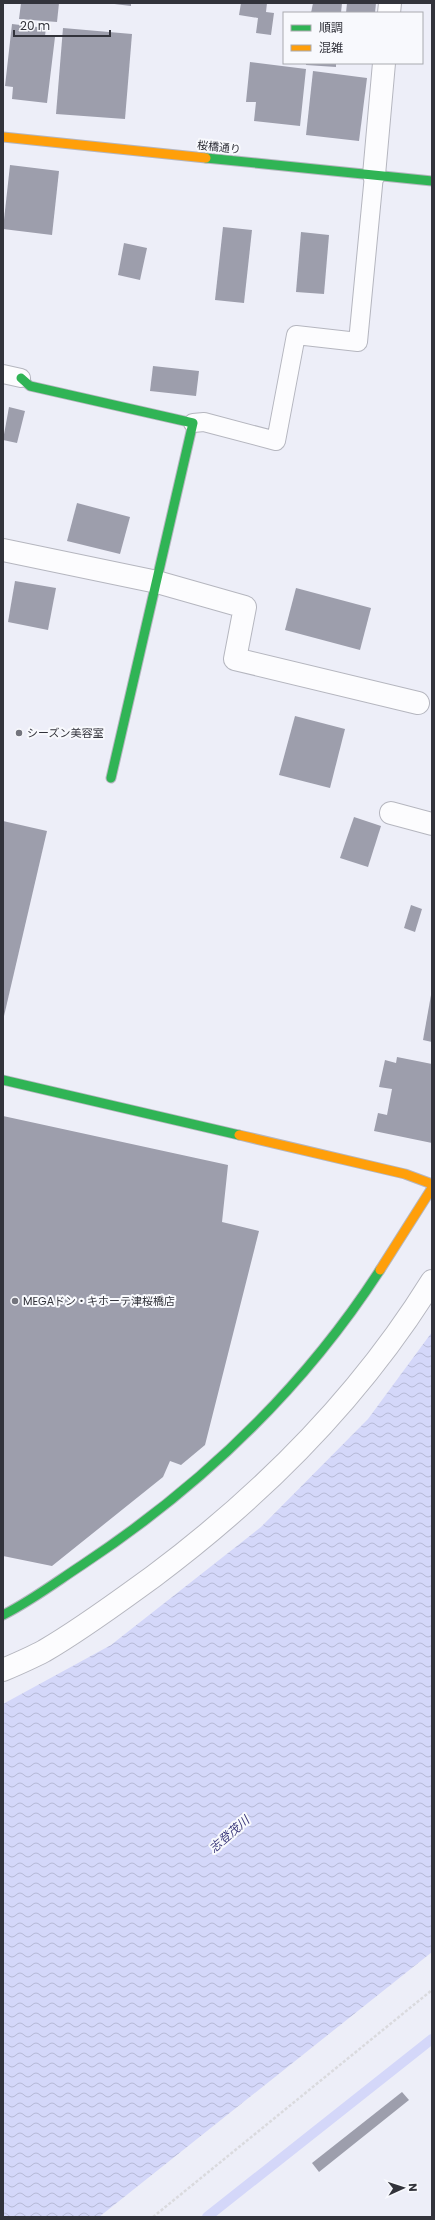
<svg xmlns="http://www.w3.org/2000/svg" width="435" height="2220" font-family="Poppins,'Noto Sans JP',sans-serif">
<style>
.water{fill:url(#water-waves)}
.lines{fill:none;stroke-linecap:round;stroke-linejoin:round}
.stream{stroke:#d4d7f9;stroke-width:10}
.building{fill:#9d9eac}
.lane-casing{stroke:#b5b6bf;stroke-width:20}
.street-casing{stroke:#b5b6bf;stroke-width:24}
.fast-casing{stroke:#b5b6bf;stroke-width:11}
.slow-casing{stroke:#b5b6bf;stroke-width:11}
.path{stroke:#dadade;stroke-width:2.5;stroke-dasharray:3 2;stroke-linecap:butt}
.lane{stroke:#fcfcfe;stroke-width:18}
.street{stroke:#fcfcfe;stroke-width:22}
.fast{stroke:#30b455;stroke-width:9}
.slow{stroke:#ff9f0a;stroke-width:9}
.poi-dot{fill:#73747d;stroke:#f8f9fd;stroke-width:1.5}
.labels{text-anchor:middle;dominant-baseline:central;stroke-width:4;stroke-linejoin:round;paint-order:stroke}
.street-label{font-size:11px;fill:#32333b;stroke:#f8f9fd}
.poi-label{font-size:11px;fill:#32333b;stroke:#f8f9fd;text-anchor:start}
.water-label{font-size:12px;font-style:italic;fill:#3a3879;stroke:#f8f9fd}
</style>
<defs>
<pattern id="water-waves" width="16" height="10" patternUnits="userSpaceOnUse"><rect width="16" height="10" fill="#d4d7f9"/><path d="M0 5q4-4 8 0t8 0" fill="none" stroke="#b6b9d6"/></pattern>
</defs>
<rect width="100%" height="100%" fill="#edeef8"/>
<path class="water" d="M432 1332V1952L99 2217H3V1704L111 1645 261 1527 368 1419Z"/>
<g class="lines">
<path class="stream" d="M207 2217 432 2039"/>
</g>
<g class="building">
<path d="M21 3H59L57 22 19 19Z"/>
<path d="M106 3H131V6Z"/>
<path d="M241 3H267L266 12 274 13 271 35 256 33 258 18 239 15Z"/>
<path d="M313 3H342L341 13H311Z"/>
<path d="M347 3H376L375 13H346Z"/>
<path d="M12 24 46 28 45 36 55 37 47 103 12 99 13 87 5 86Z"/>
<path d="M63 28 132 34 125 119 56 114Z"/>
<path d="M250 62 306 69 300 126 254 121 256 102H246Z"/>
<path d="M306 63H336V67L306 65Z"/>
<path d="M313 71 367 78 359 141 306 135Z"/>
<path d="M10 165 59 171 52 235 3 229Z"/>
<path d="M223 227 252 230 244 303 215 300Z"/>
<path d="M301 232 329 235 324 294 296 292Z"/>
<path d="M124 243 147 248 140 280 118 275Z"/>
<path d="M153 366 199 371 196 396 150 391Z"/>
<path d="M9 407 25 411 17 443 3 440Z"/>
<path d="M77 503 130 517 120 554 67 541Z"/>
<path d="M15 581 56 588 48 630 8 622Z"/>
<path d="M296 588 371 608 360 650 285 630Z"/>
<path d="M295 716 345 729 330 788 279 775Z"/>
<path d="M354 817 381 826 368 867 340 858Z"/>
<path d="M3 821 47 831 4 1016H3Z"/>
<path d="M411 905 422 909 415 932 404 928Z"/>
<path d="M431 995H432V1042L423 1040Z"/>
<path d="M397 1057 432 1064V1143L374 1131 378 1113 387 1115 392 1089 379 1087 385 1060 396 1063Z"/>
<path d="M3 1116 228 1165 222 1222 259 1231 205 1445 181 1465 170 1461 163 1477 52 1566 3 1556Z"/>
<path d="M402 2092 409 2100 319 2172 312 2163Z"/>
</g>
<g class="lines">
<defs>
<g id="lane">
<path d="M3 374 21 378"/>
<path d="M193 423 204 422 276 441 296 335 358 342 374 175"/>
</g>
<g id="street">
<path d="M389 13 390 3"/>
<path d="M374 175 384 63"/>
<path d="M3 550 157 582 245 607 235 659 418 703"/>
<path d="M391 813 432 824"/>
<path d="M3 1670C17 1664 31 1658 44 1651 82 1629 118 1602 154 1576 262 1495 360 1397 432 1281"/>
</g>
<g id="fast">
<path d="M206 158 432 181"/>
<path d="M21 378 30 386 193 423 111 778"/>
<path d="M3 1080 239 1135"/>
<path d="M3 1615C31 1601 56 1582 82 1565 200 1487 303 1389 380 1270"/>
</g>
<g id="slow">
<path d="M3 137 206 158"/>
<path d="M239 1135 405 1174 432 1184"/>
<path d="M380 1270 432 1188"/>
</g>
</defs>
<use href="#lane" class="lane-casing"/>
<use href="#street" class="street-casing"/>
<use href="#fast" class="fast-casing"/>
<use href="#slow" class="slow-casing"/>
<path class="path" d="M153 2217 432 1990"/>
<use href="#lane" class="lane"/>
<use href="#street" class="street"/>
<use href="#fast" class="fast"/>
<use href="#slow" class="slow"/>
</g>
<g class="poi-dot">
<circle cx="19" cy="733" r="4"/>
<circle cx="15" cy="1301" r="4"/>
</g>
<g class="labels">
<g class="street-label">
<text transform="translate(219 147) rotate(6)">桜橋通り</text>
</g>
<g class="poi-label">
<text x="27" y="733">シーズン美容室</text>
<text x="23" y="1301">MEGAドン・キホーテ津桜橋店</text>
</g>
<g class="water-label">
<text transform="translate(229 1834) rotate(-41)">志登茂川</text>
</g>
</g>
<rect width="435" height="2220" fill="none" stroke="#32333b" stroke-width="8"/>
<rect x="283" y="12" width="140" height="52" fill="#f8f9fd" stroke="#a9aaaf"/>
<rect x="291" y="25" width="20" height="6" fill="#30b455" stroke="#a9aaaf"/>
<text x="319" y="32" font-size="12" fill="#32333b">順調</text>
<rect x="291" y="45" width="20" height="6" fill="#ff9f0a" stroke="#a9aaaf"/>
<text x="319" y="52" font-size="12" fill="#32333b">混雑</text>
<g transform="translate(403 2188) rotate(87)" stroke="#f8f9fd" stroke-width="3" paint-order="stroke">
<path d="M0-3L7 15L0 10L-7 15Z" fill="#32333b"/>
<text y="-6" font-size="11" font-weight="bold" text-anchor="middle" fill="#32333b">N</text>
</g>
<path d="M14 30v6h96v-6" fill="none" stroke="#32333b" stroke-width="2"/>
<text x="20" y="30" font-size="12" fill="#32333b" stroke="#f8f9fd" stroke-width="3" paint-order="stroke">20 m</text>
</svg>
